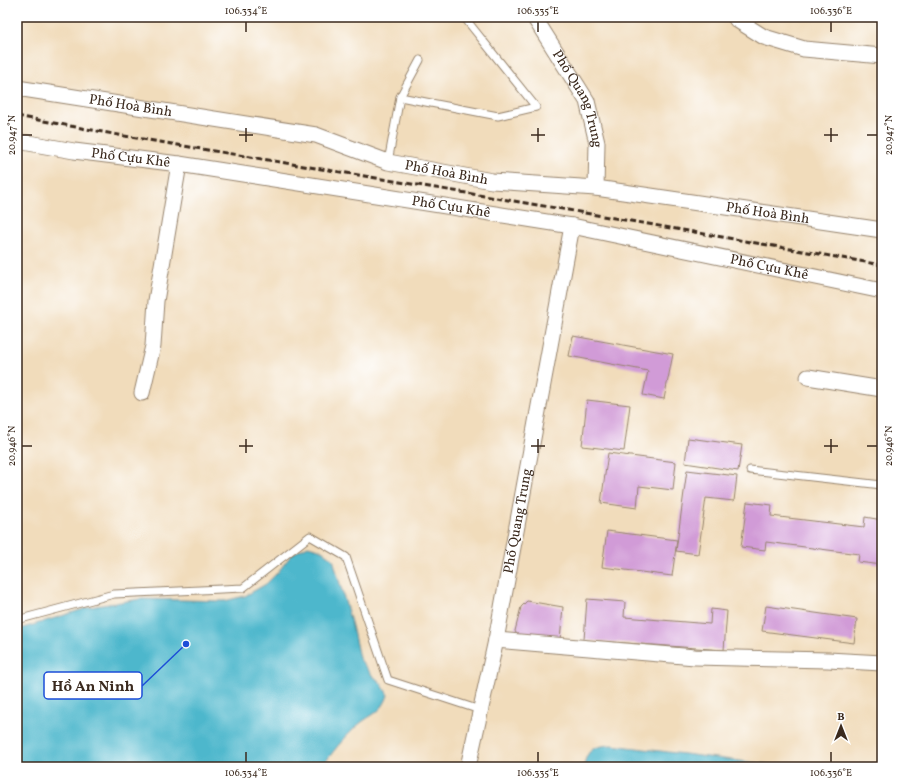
<svg xmlns="http://www.w3.org/2000/svg" width="899" height="784" font-family="Vollkorn,serif">
<style>
.water{fill:#4eb7cc;stroke:#447075}
.building{fill:#d19bd7}
.lines{fill:none;stroke-linecap:round;stroke-linejoin:round}
.lane-casing{stroke:#96836c;stroke-width:9}
.street-casing{stroke:#96836c;stroke-width:17}
.lane{stroke:#fff;stroke-width:7}
.street{stroke:#fff;stroke-width:15}
.rail{stroke:#3b2a1e;stroke-width:3;stroke-dasharray:6 3;stroke-linecap:butt}
.ticks{fill:none;stroke:#3b2a1e;stroke-width:1.5}
.labels{text-anchor:middle;dominant-baseline:central;stroke-width:3;stroke-linejoin:round;paint-order:stroke}
.street-label{font-size:14px;fill:#3b2a1e;stroke:#fff}
.leader{fill:none;stroke:#1d4ed8;stroke-width:1.5}
.callout-dot{fill:#1d4ed8;stroke:#fff;stroke-width:1.5}
.callout{fill:#fff;stroke:#1d4ed8;stroke-width:1.5}
.callout-label{font-size:15px;text-anchor:middle;font-weight:bold;fill:#3b2a1e}
.neatline{fill:none;stroke:#3b2a1e;stroke-width:1.5}
.ticks-label{font-size:10px;text-anchor:middle;fill:#3b2a1e}
</style>
<rect width="100%" height="100%" fill="#fff"/>
<filter id="ink" filterUnits="userSpaceOnUse"><feTurbulence type="fractalNoise" baseFrequency=".025" numOctaves="2"/><feDisplacementMap in="SourceGraphic" scale="8" xChannelSelector="R" yChannelSelector="G"/><feConvolveMatrix kernelMatrix="1 2 1 2 8 2 1 2 1" color-interpolation-filters="sRGB"/></filter>
<filter id="wash" filterUnits="userSpaceOnUse"><feTurbulence type="fractalNoise" baseFrequency=".012" numOctaves="4" result="noise"/><feDisplacementMap in="SourceGraphic" scale="16" xChannelSelector="R" yChannelSelector="G"/><feGaussianBlur stdDeviation="0.9" result="paint"/><feColorMatrix in="noise" values="0 0 0 0 0 0 0 0 0 0 0 0 0 0 0 0 0 1.4 0 .05"/><feComposite in="paint" operator="in"/></filter>
<g filter="url(#wash)">
<rect width="100%" height="100%" fill="#f1dcbb"/>
<g class="water">
<path d="M308 546 319 549 333 559 352 626 359 658 372 675 381 683 388 695C382 714 370 714 357 726 344 738 332 752 322 767H17V630L90 607 140 599 224 601 245 596 266 584 278 572 292 554Z"/>
<path d="M612 745 772 765 777 767H584C586 749 595 746 612 745Z"/>
</g>
<g id="blocks">
<g class="building">
<path d="M573 336 673 354 664 399 643 395 648 371 569 356Z"/>
<path d="M587 400 630 405 624 451 582 446Z"/>
<path d="M688 438 742 445 738 471 685 463Z"/>
<path d="M608 453 676 462 673 490 639 486 637 508 601 503Z"/>
<path d="M687 470 737 476 734 501 706 498 698 554 676 551Z"/>
<path d="M747 502 772 505 771 516 864 527 865 517 882 520V565L858 562 859 554 766 542 765 550 741 547Z"/>
<path d="M607 531 677 540 672 576 602 567Z"/>
<path d="M587 599 625 602 624 617 710 624 711 609 727 611 724 650 584 640Z"/>
<path d="M527 601 563 607 560 640 517 635 515 631 521 607Z"/>
<path d="M766 606 857 619 854 643 762 631Z"/>
</g>
</g>
</g>
<g filter="url(#ink)">
<use href="#blocks" fill-opacity="0" stroke="#96836c" stroke-width="1"/>
<g class="lines">
<defs>
<g id="lane">
<path d="M400 97 498 116 536 107 464 17"/>
<path d="M388 162 400 97 420 60"/>
<path d="M750 470 882 485"/>
<path d="M17 620 114 594 243 588 310 536 346 557 388 680 480 710"/>
</g>
<g id="street">
<path id="s1" d="M534 17 587 101 597 143 596 188"/>
<path d="M735 17 737 20 764 37 804 49 882 56"/>
<path id="s2" d="M17 88 316 135 388 162 492 181 596 188 882 230"/>
<path id="s3" d="M17 141 74 151 179 164 572 226 882 291"/>
<path d="M808 377 882 389"/>
<path d="M142 393 153 346 156 301 179 164"/>
<path d="M496 640 695 657 828 660 882 663"/>
<path id="s4" d="M468 767 496 640 572 226"/>
</g>
</defs>
<use href="#lane" class="lane-casing"/>
<use href="#street" class="street-casing"/>
<use href="#lane" class="lane"/>
<use href="#street" class="street"/>
<path class="rail" d="M17 116 124 136 568 210 882 265"/>
</g>
</g>
<path class="ticks" d="M246 22V32M538 22V32M831 22V32M246 128V142M538 128V142M831 128V142M22 135H32M239 135H253M531 135H545M824 135H838M867 135H877M246 439V453M538 439V453M831 439V453M22 446H32M239 446H253M531 446H545M824 446H838M867 446H877M246 752V762M538 752V762M831 752V762"/>
<g class="labels">
<g class="street-label">
<text stroke="none"><textPath href="#s1" startOffset="94">Phố Quang Trung</textPath></text>
<text stroke="none"><textPath href="#s2" startOffset="115">Phố Hoà Bình</textPath></text>
<text stroke="none"><textPath href="#s3" startOffset="115">Phố Cựu Khê</textPath></text>
<text stroke="none"><textPath href="#s2" startOffset="439">Phố Hoà Bình</textPath></text>
<text stroke="none"><textPath href="#s3" startOffset="439">Phố Cựu Khê</textPath></text>
<text stroke="none"><textPath href="#s2" startOffset="763">Phố Hoà Bình</textPath></text>
<text stroke="none"><textPath href="#s3" startOffset="763">Phố Cựu Khê</textPath></text>
<text stroke="none"><textPath href="#s4" startOffset="251">Phố Quang Trung</textPath></text>
</g>
</g>
<path class="leader" d="M186 644L142 686"/>
<circle class="callout-dot" cx="186" cy="644" r="4"/>
<rect class="callout" x="44" y="672" width="98" height="27" rx="4"/>
<g class="callout-label">
<text x="93" y="691">Hồ An Ninh</text>
</g>
<rect width="899" height="784" fill="none" stroke="#fff" stroke-width="44"/>
<g transform="translate(841 726)" stroke="#ffffff" stroke-width="3" paint-order="stroke">
<path d="M0-3L7 15L0 10L-7 15Z" fill="#3b2a1e"/>
<text y="-6" font-size="11" font-weight="bold" text-anchor="middle" fill="#3b2a1e">B</text>
</g>
<rect x="22" y="22" width="855" height="740" class="neatline"/>
<g class="ticks-label">
<text x="246" y="14">106.334°E</text>
<text x="538" y="14">106.335°E</text>
<text x="831" y="14">106.336°E</text>
<text transform="translate(11 135) rotate(-90)" y="4">20.947°N</text>
<text transform="translate(888 135) rotate(-90)" y="4">20.947°N</text>
<text transform="translate(11 446) rotate(-90)" y="4">20.946°N</text>
<text transform="translate(888 446) rotate(-90)" y="4">20.946°N</text>
<text x="246" y="776">106.334°E</text>
<text x="538" y="776">106.335°E</text>
<text x="831" y="776">106.336°E</text>
</g>
</svg>
